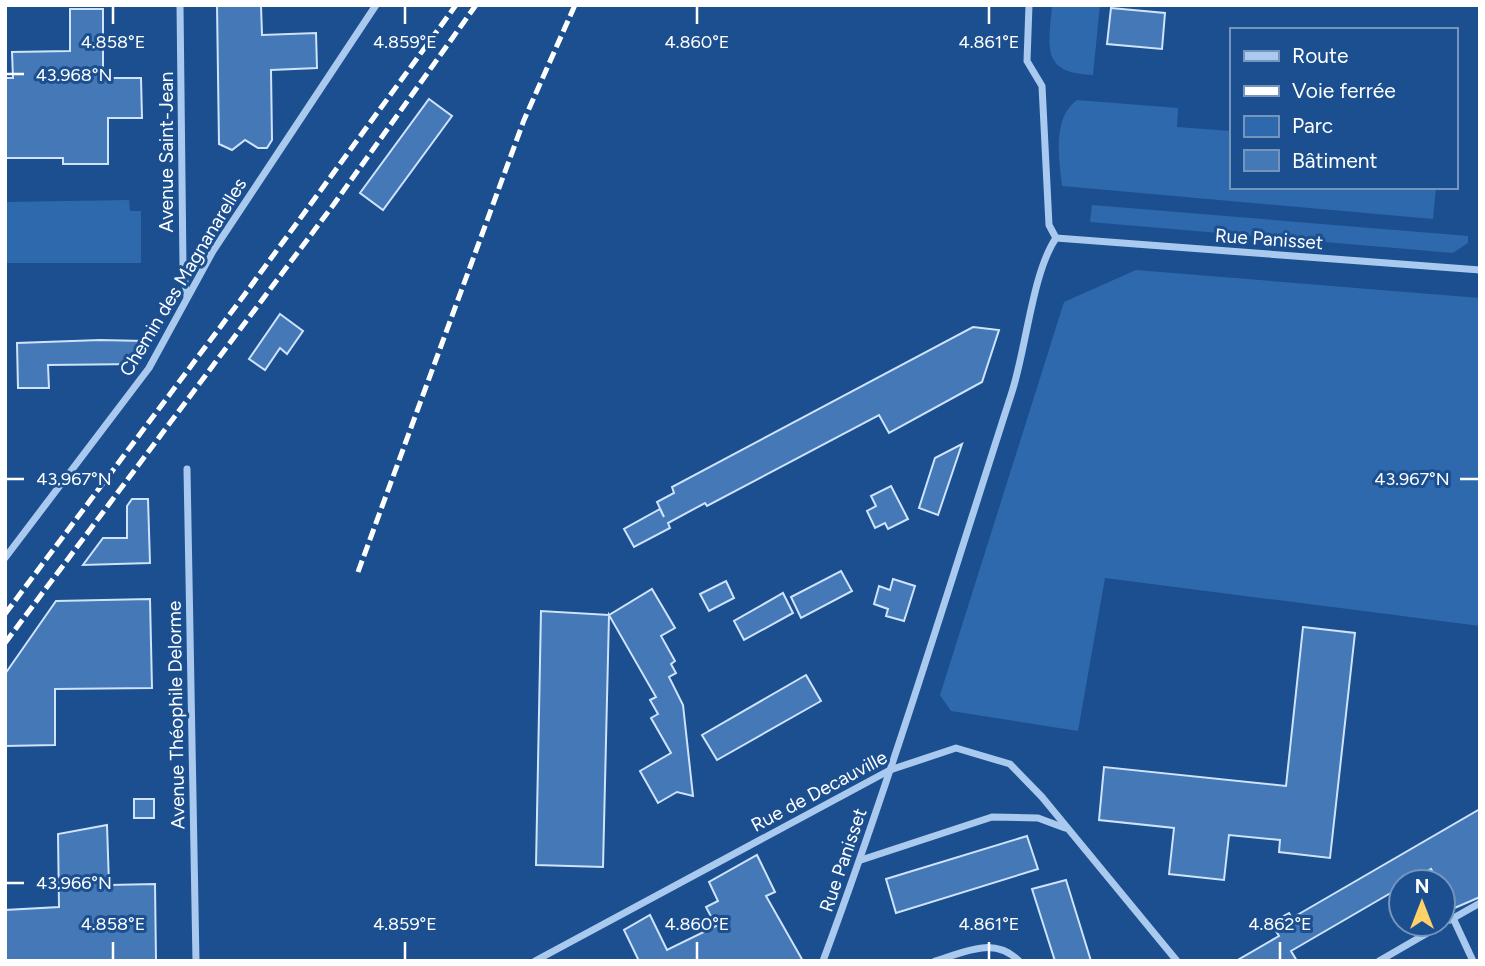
<svg xmlns="http://www.w3.org/2000/svg" width="1485" height="966" font-family="Figtree,sans-serif">
<style>
.green{fill:#2e69ad}
.building{fill:#4478b7;stroke:#cfe3fa;stroke-width:2}
.lines{fill:none;stroke-linecap:round;stroke-linejoin:round}
.minor{stroke:#a9c9ee;stroke-width:7}
.rail{stroke:#fff;stroke-width:5;stroke-dasharray:12 5;stroke-linecap:butt}
.ticks{fill:none;stroke:#fff;stroke-width:2.5}
.labels{text-anchor:middle;dominant-baseline:central;stroke-width:6;stroke-linejoin:round;paint-order:stroke}
.street-label{font-size:19px;fill:#fff;stroke:#1b4f8f}
.ticks-label{font-size:18px;text-anchor:middle;fill:#fff;stroke:#1b4f8f;stroke-width:6;stroke-linejoin:round;paint-order:stroke}
</style>
<rect width="100%" height="100%" fill="#1b4f8f"/>
<g class="green">
<path d="M1052 5H1100L1093 75C1040 73 1049 47 1052 5Z"/>
<path d="M1077 100 1178 108 1177 127 1231 131V187H1436L1433 219 1062 186C1059 159 1052 118 1077 100Z"/>
<path d="M129 200 130 211H141V263H5V202Z"/>
<path d="M1092 205 1468 236V243L1453 253 1090 222Z"/>
<path d="M1136 270 1480 298V626L1105 578 1078 731 951 711 940 695 1064 302Z"/>
</g>
<g class="building">
<path d="M217 5H261L262 35 316 33 317 68 271 70 272 140 267 148H258L245 140 232 150 219 144Z"/>
<path d="M1111 8 1165 13 1162 49 1107 44Z"/>
<path d="M70 9H103V78H141L142 118H108V164H63V158H5V78H13L12 52 70 51Z"/>
<path d="M429 99 452 116 383 210 360 193Z"/>
<path d="M280 314 303 331 287 354 280 348 265 370 249 359Z"/>
<path d="M973 327 999 330 982 382 889 433 879 415 707 506 705 503 668 523 670 528 634 547 624 529 660 509 664 517 657 502 674 493 672 487Z"/>
<path d="M100 340 144 341 145 352 138 364 48 365 49 388H18L17 343Z"/>
<path d="M962 444 938 515 919 508 935 458Z"/>
<path d="M891 486 908 519 888 529 885 523 875 528 867 511 876 506 871 496Z"/>
<path d="M132 499H148L150 563 83 565 103 538H127V506Z"/>
<path d="M841 571 852 591 801 618 791 597Z"/>
<path d="M893 579 915 586 904 621 886 616 888 609 874 604 879 586 890 590Z"/>
<path d="M726 581 734 598 709 611 700 594Z"/>
<path d="M652 589 675 628 661 636 675 661 671 664 676 673 669 677 683 705 693 796 677 792 658 803 640 771 671 753 651 718 658 714 650 700 656 697 609 615 603 867 536 865 541 611 609 615Z"/>
<path d="M783 593 793 613 744 640 734 621Z"/>
<path d="M150 599 152 688 55 689V745L5 746V674L56 601Z"/>
<path d="M1303 627 1355 633 1330 858 1279 852 1280 840 1229 835 1224 880 1169 874 1174 828 1099 820 1104 767 1286 786Z"/>
<path d="M806 675 821 701 717 760 702 735Z"/>
<rect x="134" y="799" width="20" height="19"/>
<path d="M1480 809V897L1450 910 1443 897V882H1438L1431 869 1409 882H1401V887L1291 951 1297 961H1236L1279 936 1271 923 1289 913 1292 918Z"/>
<path d="M107 825 109 885 155 884 156 961H5V910L59 907 58 834Z"/>
<path d="M1027 836 1038 869 896 913 886 879Z"/>
<path d="M757 855 775 892 766 896 803 961H639L624 930 650 915 667 950 716 926 706 907 718 901 709 882Z"/>
<path d="M1066 880 1091 961H1055L1032 889Z"/>
</g>
<g class="lines">
<g class="minor">
<path d="M180 5 183 267 187 297"/>
<path d="M1029 5 1027 61 1042 86 1049 225 1056 238"/>
<path d="M1056 238 1480 270"/>
<path d="M187 469 196 961"/>
<path d="M5 558 149 368 213 251 376 5"/>
<path d="M861 860 992 817 1038 818 1065 828"/>
<path d="M1453 918 1473 961"/>
<path d="M1450 920 1480 903"/>
<path d="M535 961 890 770 956 748 1010 764 1042 797 1177 961"/>
<path d="M823 961C892 775 950 584 1011 395 1026 351 1032 273 1056 238"/>
<path d="M935 961C965 952 994 936 1019 961"/>
<path d="M1379 961 1443 924"/>
</g>
<g class="rail">
<path d="M358 572 524 120 575 5"/>
<path d="M5 614 245 294 456 5"/>
<path d="M5 643 334 204 476 5"/>
</g>
</g>
<path class="ticks" d="M113 7V24M405 7V24M697 7V24M989 7V24M7 74H24M7 479H24M1460 479H1478M7 883H24M113 942V959M405 942V959M697 942V959M989 942V959M1280 942V959"/>
<g class="labels">
<g class="street-label">
<text transform="translate(166 152) rotate(-90)">Avenue Saint-Jean</text>
<text transform="translate(1269 239) rotate(4)">Rue Panisset</text>
<text transform="translate(183 277) rotate(-59)">Chemin des Magnanarelles</text>
<text transform="translate(176 715) rotate(-91)">Avenue Théophile Delorme</text>
<text transform="translate(819 791) rotate(-28)">Rue de Decauville</text>
<text transform="translate(843 860) rotate(-71)">Rue Panisset</text>
</g>
</g>
<g class="ticks-label">
<text x="113" y="48">4.858°E</text>
<text x="405" y="48">4.859°E</text>
<text x="697" y="48">4.860°E</text>
<text x="989" y="48">4.861°E</text>
<text x="74" y="81">43.968°N</text>
<text x="74" y="485">43.967°N</text>
<text x="1412" y="485">43.967°N</text>
<text x="74" y="889">43.966°N</text>
<text x="113" y="930">4.858°E</text>
<text x="405" y="930">4.859°E</text>
<text x="697" y="930">4.860°E</text>
<text x="989" y="930">4.861°E</text>
<text x="1280" y="930">4.862°E</text>
</g>
<rect width="1485" height="966" fill="none" stroke="#ffffff" stroke-width="14"/>
<rect x="1230" y="28" width="228" height="161" fill="#1b4f8f" stroke="#7695bc" stroke-width="2"/>
<rect x="1244" y="51" width="35" height="10" fill="#a9c9ee" stroke="#7695bc" stroke-width="2"/>
<text x="1292" y="63" font-size="21" fill="#ffffff">Route</text>
<rect x="1244" y="86" width="35" height="10" fill="#ffffff" stroke="#7695bc" stroke-width="2"/>
<text x="1292" y="98" font-size="21" fill="#ffffff">Voie ferrée</text>
<rect x="1244" y="116" width="35" height="21" fill="#2e69ad" stroke="#7695bc" stroke-width="2"/>
<text x="1292" y="133" font-size="21" fill="#ffffff">Parc</text>
<rect x="1244" y="150" width="35" height="21" fill="#4478b7" stroke="#7695bc" stroke-width="2"/>
<text x="1292" y="168" font-size="21" fill="#ffffff">Bâtiment</text>
<g transform="translate(1422 903)"><circle r="33" fill="#1b4f8f" stroke="#7695bc" stroke-width="2"/>
<path d="M0-5L12 26L0 18L-12 26Z" fill="#ffd166"/>
<text y="-10" font-size="19" font-weight="bold" text-anchor="middle" fill="#ffffff">N</text>
</g>
</svg>
